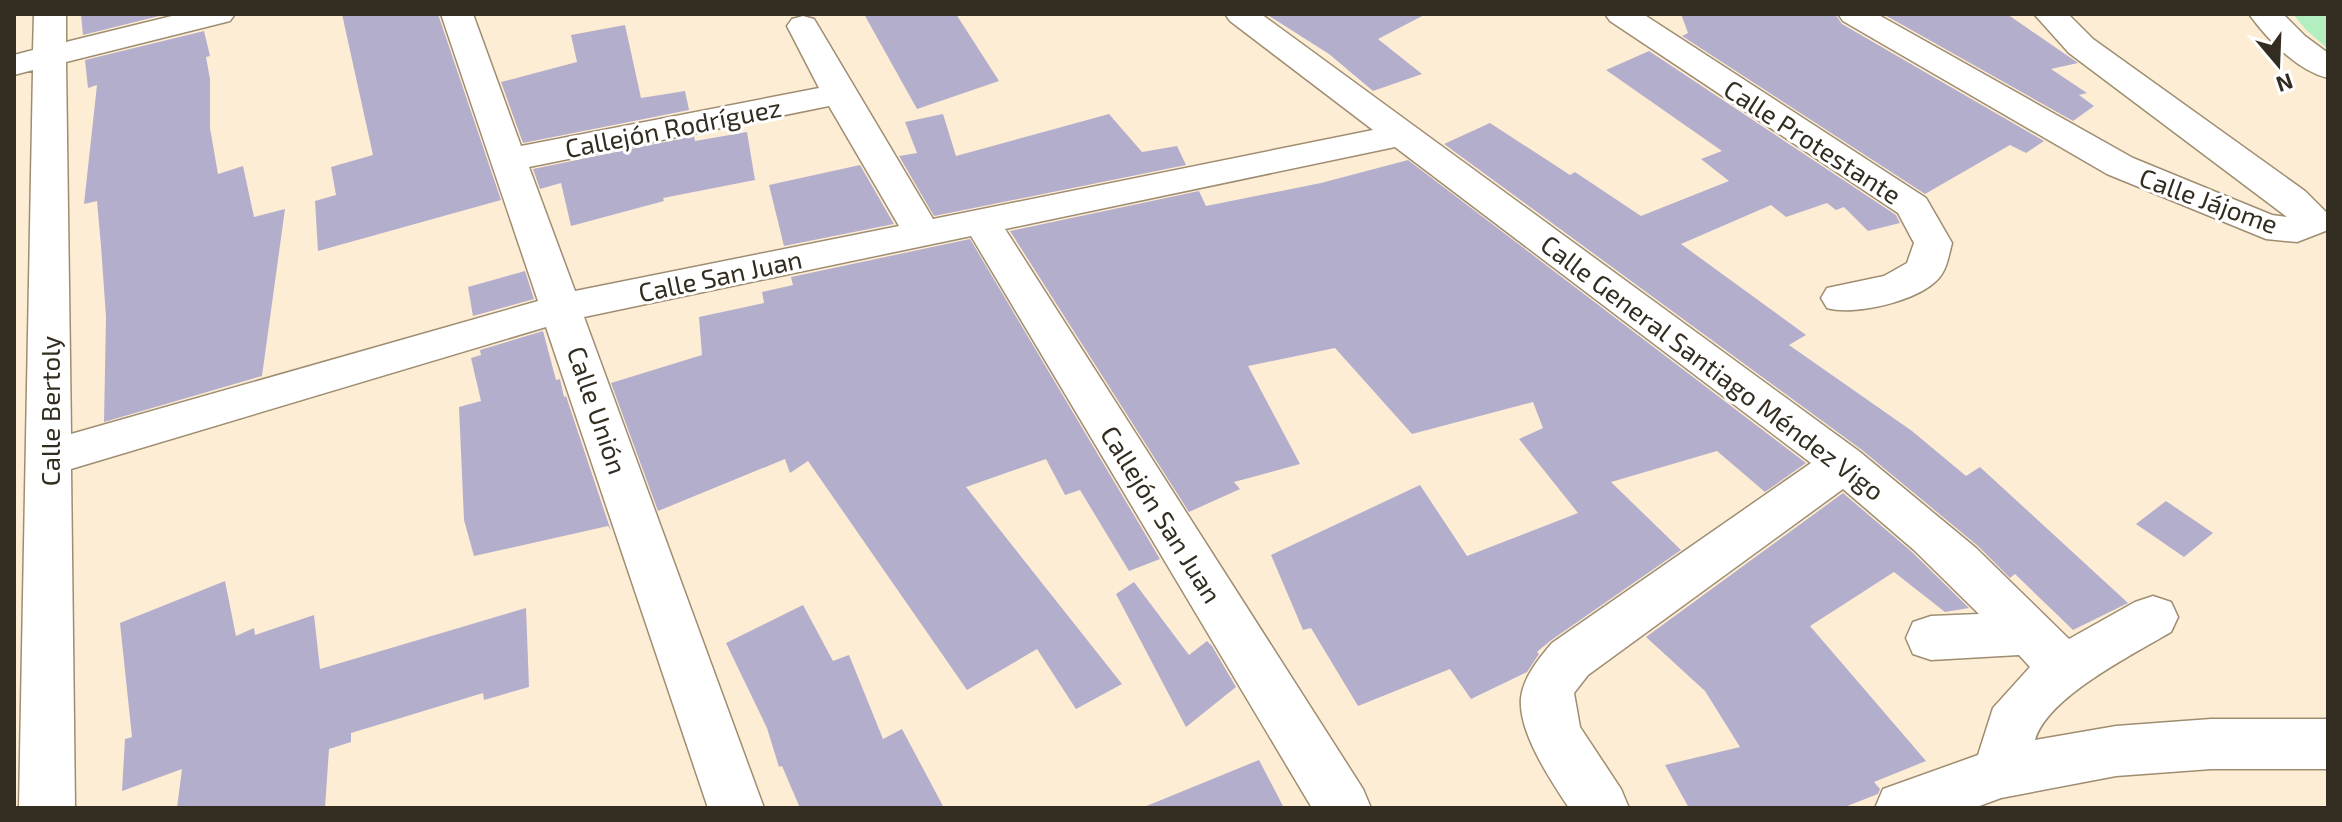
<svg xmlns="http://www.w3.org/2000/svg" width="2342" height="822" font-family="'Exo 2',sans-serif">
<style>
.green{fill:#b3eec1}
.building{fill:#b4aecd}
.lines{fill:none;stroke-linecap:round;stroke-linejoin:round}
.minor-casing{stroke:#9f8d71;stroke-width:3}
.minor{fill:#fff;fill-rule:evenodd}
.labels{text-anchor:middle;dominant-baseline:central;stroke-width:6;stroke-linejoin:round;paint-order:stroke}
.street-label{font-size:26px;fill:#332c20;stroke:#fff}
</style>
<rect width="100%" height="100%" fill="#fdedd5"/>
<path class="green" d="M2293 14H2328V49L2306 30Z"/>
<g class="building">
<path d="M81 14H167L83 35Z"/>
<path d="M342 14H438L501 200 318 251 315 201 336 195 331 167 373 155Z"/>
<path d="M864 14H956L999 81 917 109Z"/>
<path d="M1266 14H1426L1378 39 1422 74 1373 91 1329 54Z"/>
<path d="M1681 14H1835L1842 24 2044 141 2026 153 2010 145 1925 194 1682 36 1688 33Z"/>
<path d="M1883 14H2007L2078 63 2051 69 2087 93 2079 95 2094 106 2073 121Z"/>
<path d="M625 25 641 98 685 91 689 110 523 143 501 82 577 62 571 35Z"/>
<path d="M204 31 210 56 206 57 210 79V128L218 174 243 166 254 217 285 209 262 376 104 422 106 317 101 246 97 201 84 204 97 85 88 88 85 60Z"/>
<path d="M1649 51 1896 215 1900 223 1868 231 1844 207 1836 210 1827 203 1786 217 1771 205 1681 244 1806 335 1789 345 1912 431 1966 476 1980 467 2128 603 2073 630 2015 574 2010 578 1978 546 1862 450 1444 144 1490 123 1570 175 1575 172 1641 216 1729 181 1701 159 1722 151 1606 70Z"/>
<path d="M943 114 956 156 1109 114 1142 152 1177 146 1186 165 934 216 899 156 917 153 905 122Z"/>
<path d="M747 132 755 180 663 198 664 201 571 226 561 183 540 189 533 169 694 136 695 141Z"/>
<path d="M1408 160 1806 463 1765 492 1717 451 1611 482 1681 550 1550 641 1537 652 1539 654 1527 672 1471 699 1450 669 1358 706 1311 628 1303 630 1271 555 1420 485 1467 556 1578 513 1519 439 1543 428 1533 402 1412 434 1335 348 1248 366 1300 464 1234 482 1240 489 1189 512 1010 231 1199 191 1206 206 1321 183Z"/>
<path d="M860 165 894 224 784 246 769 185Z"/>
<path d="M970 239 1160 559 1129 571 1080 490 1065 495 1046 459 966 487 1122 684 1076 709 1037 649 967 690 808 461 790 473 785 459 658 511 611 383 702 355 699 317 764 303 762 292 793 285 791 277Z"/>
<path d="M525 271 534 299 473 316 468 287Z"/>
<path d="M543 331 556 380 560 379 564 397 566 396 611 531 608 526 474 556 464 520 459 407 481 401 471 358 481 355 480 350Z"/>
<path d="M1843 493 1912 552 1969 608 1945 612 1894 572 1810 626 1926 761 1874 782 1880 789 1878 794 1842 808H1689L1665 765 1740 747 1705 691 1646 637Z"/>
<path d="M2166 501 2213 533 2184 557 2136 524Z"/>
<path d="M225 581 236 636 254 628 255 635 314 615 320 669 526 608 529 687 484 700 483 693 351 733V742L329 749 325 808H177L182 769 122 791 125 739 132 737 120 623Z"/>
<path d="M1134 582 1189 655 1207 641 1212 646 1236 687 1186 727 1116 594Z"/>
<path d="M803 605 833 661 849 655 883 739 902 729 944 808H800L782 766 779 767 767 728 726 643Z"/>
<path d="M1259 760 1284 808H1144V807Z"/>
</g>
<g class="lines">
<defs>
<g id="minor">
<path d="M34 14H66V42L180 14H235L230 21 66 62 71 434 538 301 441 14H473L521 146 819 88 787 26 792 19 803 16 814 19 933 219 1373 130 1230 21 1225 14H1261L1860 452 1976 548 2069 639 2135 602 2153 596 2171 602 2178 617 2171 632C2134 654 2047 697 2035 740L2116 726 2211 719H2328V769H2211L2116 776 2001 798 1974 808H1875L1883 789 1978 755 1993 708 2030 667 2019 655 1931 660 1913 654 1906 638 1913 622 1931 616 1979 614 1914 550 1843 489 1588 675 1574 693 1580 727 1621 789 1629 808H1569C1551 781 1518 732 1521 698 1523 678 1539 658 1552 643L1811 463 1395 147 1005 229 1363 789 1371 808H1312L971 236 584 317 764 808H708L546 327 71 469 75 808H19L33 70 14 75V55L33 50ZM829 106 899 226 575 291 529 167Z"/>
<path d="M1605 14H1643L1926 198 1952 243C1949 254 1947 269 1939 278 1919 301 1855 316 1827 308L1821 298 1827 288 1884 276 1907 263 1914 243 1898 213 1610 21Z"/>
<path d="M1838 14H1877L2133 158 2272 215 2287 217 2069 53 2034 14H2068L2093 39 2305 191 2328 214V230L2297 242 2266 239 2107 174 1843 21Z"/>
<path d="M2249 14H2283L2305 36 2328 53V78C2298 71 2267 39 2249 14Z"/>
</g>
</defs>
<use href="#minor" class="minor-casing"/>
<use href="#minor" class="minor"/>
</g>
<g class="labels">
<g class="street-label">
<text transform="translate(673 127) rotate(-11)">Callejón Rodríguez</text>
<text transform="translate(1813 141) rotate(33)">Calle Protestante</text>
<text transform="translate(2209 200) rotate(20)">Calle Jájome</text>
<text transform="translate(720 275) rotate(-12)">Calle San Juan</text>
<text transform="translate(1713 367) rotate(37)">Calle General Santiago Méndez Vigo</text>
<text transform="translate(598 410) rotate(71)">Calle Unión</text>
<text transform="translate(49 411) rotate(-90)">Calle Bertoly</text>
<text transform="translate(1162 514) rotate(58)">Callejón San Juan</text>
</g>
</g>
<rect width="2342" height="822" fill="none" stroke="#332c20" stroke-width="32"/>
<g transform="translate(2278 64) rotate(161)" stroke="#ffffff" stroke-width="6" paint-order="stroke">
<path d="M0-6L14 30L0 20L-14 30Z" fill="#332c20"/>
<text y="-12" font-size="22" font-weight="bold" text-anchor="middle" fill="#332c20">N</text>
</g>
</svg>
